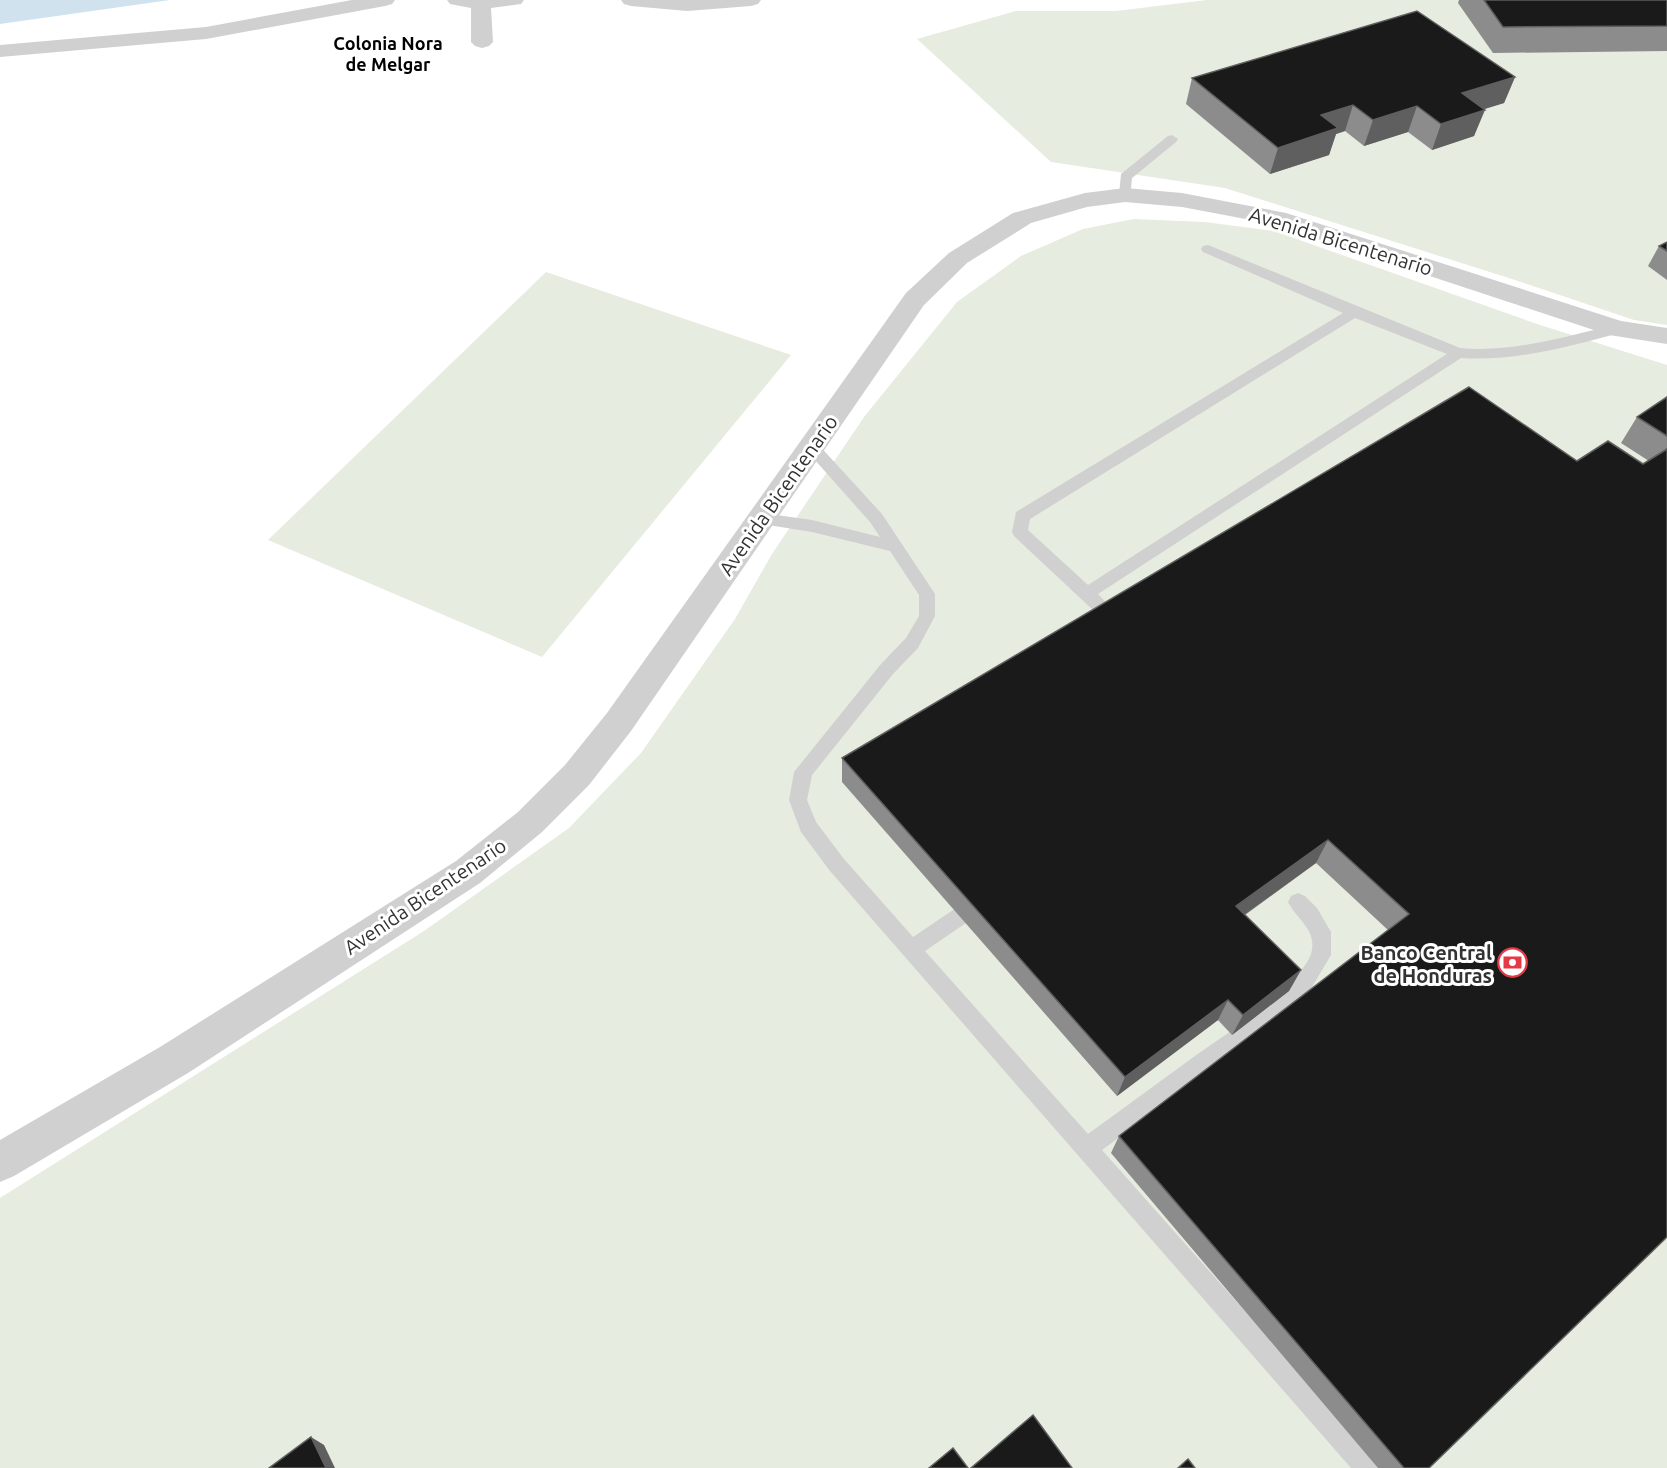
<svg xmlns="http://www.w3.org/2000/svg" width="1667" height="1468" font-family="Ubuntu,sans-serif">
<style>
.green{fill:#e6ecdf;fill-rule:evenodd}
.water{fill:#cfe2ee}
.lines{fill:none;stroke-linecap:round;stroke-linejoin:round}
.service{fill:#d0d0d0;fill-rule:evenodd}
.minor{fill:#d0d0d0;fill-rule:evenodd}
.tertiary{fill:#d0d0d0;fill-rule:evenodd}
.wall{fill:#8c8c8c}
.shaded-wall{fill:#5f5f5f}
.building{fill:#1a1a1a;stroke:#5f5f5f;stroke-width:1.5}
.labels{text-anchor:middle;dominant-baseline:central;stroke-width:6;stroke-linejoin:round;paint-order:stroke}
.far-neighbourhood-label{font-size:18px;font-weight:bold;fill:#000;stroke:#fff}
.street-label{font-size:20px;fill:#333;stroke:#fff}
.poi-label{font-size:20px;font-weight:bold;fill:#333;stroke:#fff;text-anchor:end}
</style>
<rect width="100%" height="100%" fill="#fff"/>
<g class="green">
<path d="M1207 0H1667V325L1634 320 1512 279 1225 188 1051 162 917 39 1016 11H1116ZM1408 37V132L1365 146 1345 131 1313 141Z"/>
<path d="M1134 219 1205 222 1274 231 1537 324 1667 365V1468H0V1198L424 931 569 828 641 753 735 619 772 554 864 417 957 302 1021 256 1083 229Z"/>
<path d="M546 272 791 355 542 657 268 540Z"/>
</g>
<path class="water" d="M0 0H170L0 24Z"/>
<g class="lines">
<g class="service">
<path d="M1172 135 1178 139 1176 142 1132 178 1130 198H1120L1119 195 1121 174 1168 136Z"/>
<path d="M1208 245 1460 348C1513 353 1567 336 1618 324L1625 329 1623 332C1571 346 1514 362 1461 358L1098 594 1124 621 1122 626 1116 627 1110 626 1014 536 1012 532 1016 512 1343 313 1203 252 1201 249 1203 246ZM1355 318 1447 354 1088 585 1028 530 1030 519Z"/>
<path d="M811 441 816 442 882 514 935 594V616L918 648 893 674 812 775 807 800 816 822 844 859 913 937 971 898 978 895 985 898 988 904 985 910 925 951 1088 1134C1124 1108 1159 1082 1195 1056 1225 1035 1299 987 1311 954 1318 930 1297 920 1288 902L1291 896 1298 893 1305 896 1317 908 1331 932V955L1309 992 1264 1030 1102 1150 1376 1459 1379 1468H1351L830 871 801 832 789 800 794 772 881 664 906 638 919 616V595L890 551 812 532 756 523 754 519 756 515 762 513 812 520 880 537 870 522 806 450 803 446Z"/>
</g>
<g class="minor">
<path d="M352 0H395L392 4 385 6 206 39 0 57V45L206 27Z"/>
<path d="M447 0H524L521 4 491 8 493 42 489 46 482 48 475 46 471 42V8L450 4Z"/>
<path d="M621 0H761L758 4 751 6 687 11 631 6 624 4Z"/>
</g>
<path class="tertiary" d="M1125 188 1182 193 1286 213 1621 321 1667 328V344L1609 335 1272 224 1182 207 1125 202 1087 207 1031 223 967 263 924 305 631 731 589 785 542 832 480 883 188 1073 14 1176 0 1182V1140L160 1047 456 861 518 812 565 765 607 713 906 293 949 253 1013 213 1085 193Z"/>
</g>
<g class="wall">
<path d="M1459 0H1667V51L1493 53 1458 3Z"/>
<path d="M1515 77 1504 103 1484 109 1474 136 1432 150 1408 132 1364 146 1345 131 1336 134 1329 155 1270 174 1186 104 1192 78Z"/>
<path d="M1667 242V280L1648 266 1659 246Z"/>
<path d="M1667 397V1237L1429 1468H1378L1111 1153 1119 1136 1388 930 1316 863 1245 915 1301 970 1289 991 1232 1035 1218 1020 1117 1096 842 782V758L1577 461 1643 464 1649 461 1621 443 1637 417Z"/>
</g>
<g class="shaded-wall">
<path d="M1515 77 1504 103 1452 119 1462 93Z"/>
<path d="M1353 105 1345 131 1336 134 1329 155 1270 174 1278 148 1321 115Z"/>
<path d="M1417 106 1408 132 1364 146 1373 120Z"/>
<path d="M1485 110 1474 136 1432 150 1441 124Z"/>
<path d="M1328 840 1316 863 1226 928 1236 906Z"/>
<path d="M1301 970 1289 991 1232 1035 1243 1015Z"/>
<path d="M1228 1000 1218 1020 1117 1096 1125 1077Z"/>
<path d="M311 1437 324 1445 335 1468H326Z"/>
</g>
<g class="building">
<path d="M1484 0H1667V26L1503 27Z"/>
<path d="M1417 11 1515 77 1462 93 1485 110 1441 124 1417 106 1373 120 1353 105 1321 115 1338 128 1278 148 1192 78Z"/>
<path d="M1667 242V251L1659 246Z"/>
<path d="M1469 387 1577 461 1608 441 1643 464 1667 449V1237L1429 1468H1404L1119 1136 1409 914 1328 840 1236 906 1301 970 1243 1015 1228 1000 1125 1077 842 758Z"/>
<path d="M1667 397V436L1637 417Z"/>
<path d="M1033 1415 1072 1468H971Z"/>
<path d="M311 1437 326 1468H269Z"/>
<path d="M953 1448 968 1468H929Z"/>
<path d="M1188 1459 1195 1468H1178Z"/>
</g>
<defs>
<symbol id="bank-ring" viewBox="-11 -11 22 22"><circle r="9.5" fill="#fff" stroke="#e63946" stroke-width="1.5"/><path d="M-6-4H6V4H-6ZM0-2.3a2.3 2.3 0 1 0 0 4.6a2.3 2.3 0 1 0 0-4.6Z" fill="#e63946"/></symbol>
</defs>
<g fill-rule="evenodd">
<use href="#bank-ring" x="1496" y="946" width="33" height="33"/>
</g>
<g class="labels">
<g class="far-neighbourhood-label">
<text x="388" y="43">Colonia Nora<tspan x="388" dy="21">de Melgar</tspan></text>
</g>
<g class="street-label">
<text transform="translate(1341 241) rotate(17)">Avenida Bicentenario</text>
<text transform="translate(778 495) rotate(-55)">Avenida Bicentenario</text>
<text transform="translate(425 896) rotate(-34)">Avenida Bicentenario</text>
</g>
<g class="poi-label">
<text x="1492" y="952">Banco Central<tspan x="1492" dy="23">de Honduras</tspan></text>
</g>
</g>
</svg>
